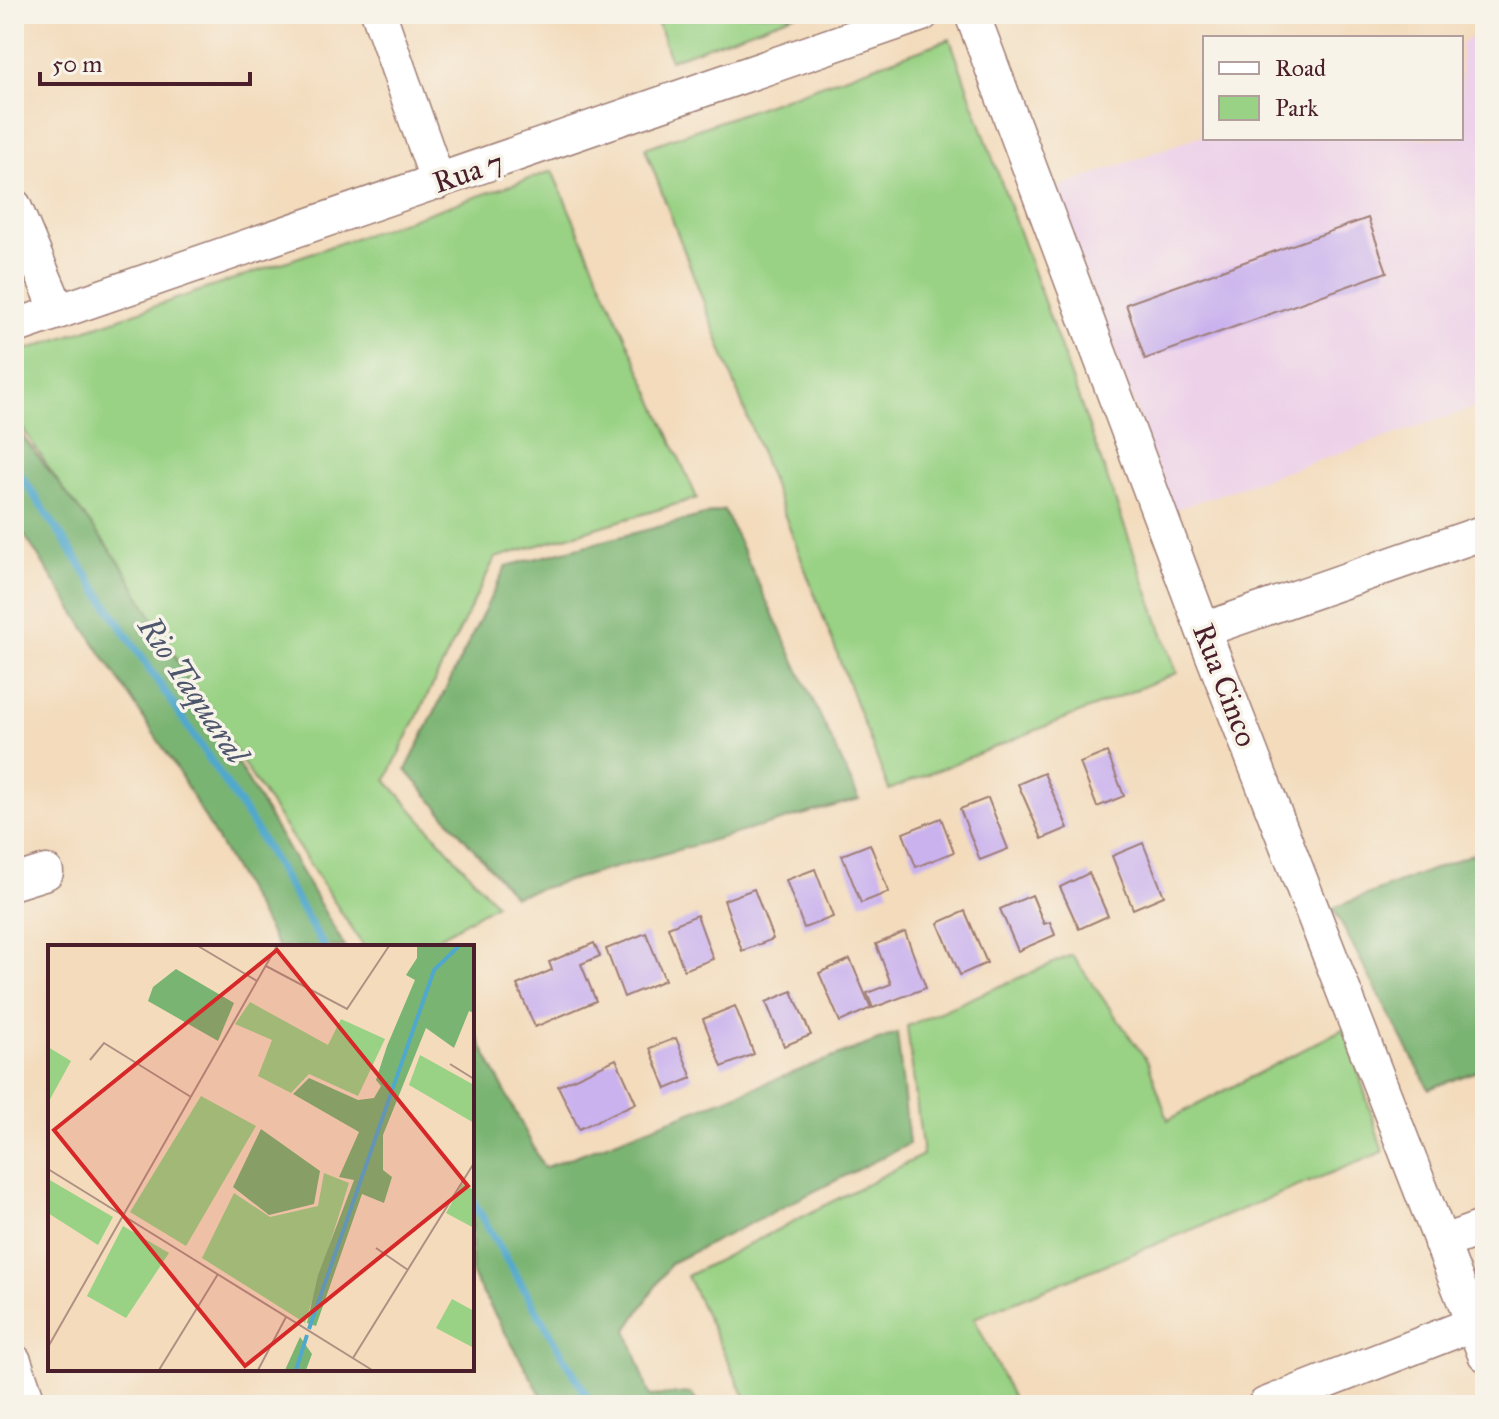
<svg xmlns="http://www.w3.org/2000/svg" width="1499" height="1419" font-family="'IM FELL Great Primer',serif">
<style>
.built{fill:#edd1e9}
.green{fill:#99d284;stroke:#727858;stroke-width:2}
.forest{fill:#7ab472;stroke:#626a4e;stroke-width:2}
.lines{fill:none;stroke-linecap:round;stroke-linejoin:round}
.stream{stroke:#51a8cd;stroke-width:8}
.building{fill:#cab2ee}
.minor-casing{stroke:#9e7d74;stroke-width:37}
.minor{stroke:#fff;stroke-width:34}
.labels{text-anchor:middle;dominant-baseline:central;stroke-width:7;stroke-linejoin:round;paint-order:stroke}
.street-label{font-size:30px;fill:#4a1f2b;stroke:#f7f3e8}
.water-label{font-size:32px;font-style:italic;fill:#4d566c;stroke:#f7f3e8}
.inset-river{fill:none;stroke:#51a8cd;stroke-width:4}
.inset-road{fill:none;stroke:#af9082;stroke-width:2}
.view{fill:#d62828;fill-opacity:0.15;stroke:#d62828;stroke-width:4}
.inset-edge{fill:none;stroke:#4a1f2b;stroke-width:4}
</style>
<rect width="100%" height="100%" fill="#f7f3e8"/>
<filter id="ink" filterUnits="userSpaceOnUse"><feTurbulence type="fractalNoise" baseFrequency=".0125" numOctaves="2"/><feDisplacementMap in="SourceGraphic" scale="16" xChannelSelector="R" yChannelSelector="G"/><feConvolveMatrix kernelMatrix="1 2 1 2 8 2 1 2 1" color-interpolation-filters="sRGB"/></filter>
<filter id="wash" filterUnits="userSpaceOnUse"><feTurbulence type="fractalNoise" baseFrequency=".006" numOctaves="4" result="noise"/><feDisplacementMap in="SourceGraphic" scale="32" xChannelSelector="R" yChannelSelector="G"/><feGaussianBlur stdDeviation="1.8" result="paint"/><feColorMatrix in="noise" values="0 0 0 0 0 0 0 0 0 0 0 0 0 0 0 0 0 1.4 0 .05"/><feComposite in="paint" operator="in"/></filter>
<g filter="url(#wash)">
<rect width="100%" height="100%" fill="#f3dbbc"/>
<path class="built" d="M1485 33V404L1173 510 1055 189 1205 134V138H1461V42Z"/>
<g class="green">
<path d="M655 14H797L670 60Z"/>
<path d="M950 39 1177 673 889 790 645 148Z"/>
<path d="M552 171 697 498 495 558 386 780 496 904 422 947H364L14 415V354Z"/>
<path d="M1072 955 1148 1062 1168 1120 1345 1028 1383 1152 974 1318 1016 1405H749L687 1276 923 1155 907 1026Z"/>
</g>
<g class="forest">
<path d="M14 425 121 564 345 947H278L178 771 14 519Z"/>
<path d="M724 510 859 799 514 896 406 770 506 566Z"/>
<path d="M1485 849V1068L1429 1089 1333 908Z"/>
<path d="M472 1027 544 1168 897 1033 909 1144 671 1263 627 1330 650 1396 691 1393 699 1405H547L472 1275Z"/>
</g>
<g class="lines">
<g class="stream">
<path d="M14 465 250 820 324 947"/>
<path d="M472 1200 592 1405"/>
</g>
</g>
<g id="blocks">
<g class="building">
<path d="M1368 218 1387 272 1145 359 1126 304Z"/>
<path d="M1107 752 1124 796 1097 807 1080 763Z"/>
<path d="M1044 773 1068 828 1042 839 1018 784Z"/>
<path d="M988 798 1008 849 980 860 960 809Z"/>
<path d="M941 818 954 852 916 867 903 833Z"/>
<path d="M1143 843 1164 896 1133 909 1112 856Z"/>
<path d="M870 844 889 892 861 903 842 855Z"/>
<path d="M815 869 833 917 804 928 786 880Z"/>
<path d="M1089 873 1108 916 1079 929 1060 887Z"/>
<path d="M754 889 773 939 742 951 724 900Z"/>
<path d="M1032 895 1044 924 1050 922 1055 935 1018 951 1000 909Z"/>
<path d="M965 911 987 963 960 975 938 923Z"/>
<path d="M697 915 713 959 684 970 668 927Z"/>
<path d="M905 932 926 988 873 1008 867 993 891 984 876 944Z"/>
<path d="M646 933 665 980 624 997 606 949Z"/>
<path d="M594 943 600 956 581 964 596 1001 535 1027 517 985 552 970 549 962Z"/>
<path d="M850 959 871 1008 840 1022 819 973Z"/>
<path d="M792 991 811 1035 784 1046 766 1002Z"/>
<path d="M735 1006 754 1054 722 1067 703 1019Z"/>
<path d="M676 1038 692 1078 666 1089 650 1048Z"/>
<path d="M616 1059 636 1103 579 1129 558 1086Z"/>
</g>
</g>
</g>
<g filter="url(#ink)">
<use href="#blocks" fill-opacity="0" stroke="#9e7d74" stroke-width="2"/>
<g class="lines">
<defs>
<g id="minor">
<path d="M379 14 438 182"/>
<path d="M972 14 1203 630 1485 1354"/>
<path d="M14 206 58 311"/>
<path d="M14 327 922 14"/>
<path d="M1203 630 1485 532"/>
<path d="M14 882 46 872"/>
<path d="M1441 1243 1485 1227"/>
<path d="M14 1361 29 1405"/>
<path d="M1265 1405 1473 1324"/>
</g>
</defs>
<use href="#minor" class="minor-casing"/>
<use href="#minor" class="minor"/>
</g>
</g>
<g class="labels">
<g class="street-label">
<text transform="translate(468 172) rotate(-19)">Rua 7</text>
<text transform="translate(1225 685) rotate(69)">Rua Cinco</text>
</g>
<g class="water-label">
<text transform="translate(193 690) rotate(56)">Rio Taquaral</text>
</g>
</g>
<g transform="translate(48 945)">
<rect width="426" height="426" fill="#f3dbbc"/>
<path d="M202 57 280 100 293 74 337 94 310 151 261 129 243 148 210 131 224 95 187 79ZM0 102 23 116 0 158ZM372 110 426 140V178L361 140ZM153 151 208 181 138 301 82 267ZM276 228 301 238 257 378 154 313 186 248 222 272 270 261ZM0 234 65 272 50 300 0 268ZM414 239 426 245V283L398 268ZM75 281 121 308 78 373 39 351ZM404 354 426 366V403L388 383Z" fill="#99d284"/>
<path d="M369 1H426V68L421 66 406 103 378 83 335 190V225L344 232 336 258 314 249 268 381 259 378 270 330 306 235 291 232 311 187 245 149 261 133 310 155 326 153 333 141 328 135 339 101 367 35 358 30 369 13ZM128 24 186 58 170 96 100 56 105 42ZM213 184 272 226 266 259 221 270 185 242ZM252 392 264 409 258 425H237Z" fill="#7ab472"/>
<path class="inset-river" d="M261 384 386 25 411 1M248 425 259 390"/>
<path class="inset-road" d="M150 1 209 36M218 21 299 64 341 1M42 115 56 98 143 152M402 119 426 134M0 224 324 425M328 303 360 325M0 402 229 1M305 413 426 218M111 425 170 329M210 425 238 372"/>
<path class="view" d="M229 5 420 241 197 421 6 185Z"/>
<rect width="426" height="426" class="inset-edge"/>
</g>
<rect width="1499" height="1419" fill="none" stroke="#f7f3e8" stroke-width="48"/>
<rect x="1203" y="36" width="260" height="104" fill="#f7f3e8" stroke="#b29e9c" stroke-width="2"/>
<rect x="1219" y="62" width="40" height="12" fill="#ffffff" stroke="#b29e9c" stroke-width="2"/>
<text x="1275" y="76" font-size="24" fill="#4a1f2b">Road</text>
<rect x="1219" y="96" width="40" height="24" fill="#99d284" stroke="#b29e9c" stroke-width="2"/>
<text x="1275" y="116" font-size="24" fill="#4a1f2b">Park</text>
<path d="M40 72v12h210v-12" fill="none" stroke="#4a1f2b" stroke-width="4"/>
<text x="52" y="72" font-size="24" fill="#4a1f2b" stroke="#f7f3e8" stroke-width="6" paint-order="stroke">50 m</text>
</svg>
